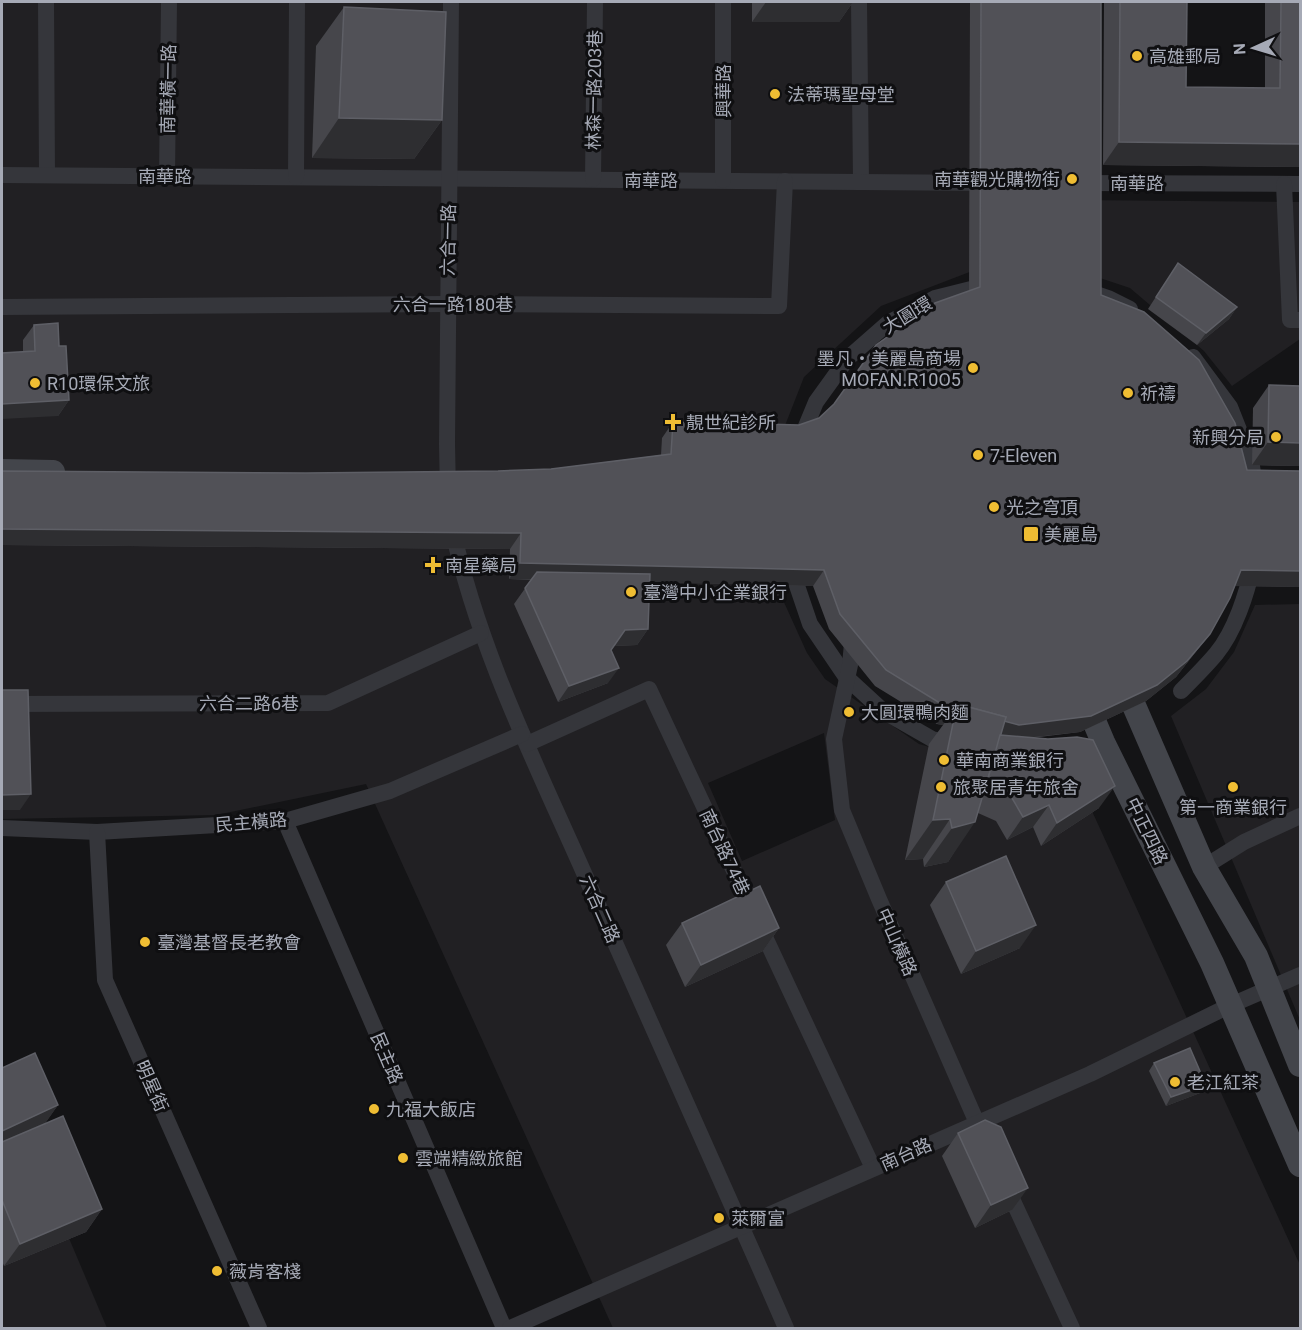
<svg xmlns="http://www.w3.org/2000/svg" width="1302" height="1330" font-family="Roboto,'Noto Sans TC',sans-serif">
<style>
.built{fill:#212023;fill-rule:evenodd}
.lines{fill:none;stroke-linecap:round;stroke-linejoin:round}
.street{stroke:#35363b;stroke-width:16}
.secondary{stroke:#43454b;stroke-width:24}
.wall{fill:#46464b}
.shaded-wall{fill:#2e2e31}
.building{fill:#515157;stroke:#5e5f66;stroke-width:1.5}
.poi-dot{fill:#efbd33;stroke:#0f0f11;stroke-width:2}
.labels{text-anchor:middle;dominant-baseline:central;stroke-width:6;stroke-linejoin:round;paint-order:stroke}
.poi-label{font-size:18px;fill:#a6aab6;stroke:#0f0f11;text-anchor:start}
.street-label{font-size:18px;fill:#a6aab6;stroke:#0f0f11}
</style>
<rect width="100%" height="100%" fill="#141416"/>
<g class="built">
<path d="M2 2H986L980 268 881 306 804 377 777 446 773 578 807 653 825 679 919 744 993 765 1075 774 1300 1265V1328H613L366 784 216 815 2 819ZM824 733 835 820 742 861 708 783Z"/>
<path d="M1073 200 1300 202V339L1232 386 1204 351 1130 288 1067 267Z"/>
<path d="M1300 604V1020L1171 716 1206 689 1234 652 1255 605Z"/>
<path d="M2 1080 107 1328H2Z"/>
</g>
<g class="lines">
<g class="street">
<path d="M46 2 47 175"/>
<path d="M859 2 861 181"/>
<path d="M2 175 991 183"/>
<path d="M167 176 169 2"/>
<path d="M296 177 297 2"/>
<path d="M593 179 595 2"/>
<path d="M723 180V2"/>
<path d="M1079 183 1300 184"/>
<path d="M1284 184 1290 320H1300"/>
<path d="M1082 289 1108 298 1130 309"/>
<path d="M2 307 448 304 779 306 785 181"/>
<path d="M1193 357 1230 407 1251 460 1256 491"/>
<path d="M799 443 816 402 847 359 888 323 935 298 991 284"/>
<path d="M448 492 447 444 451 2"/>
<path d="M452 527C478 648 534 760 584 873 652 1025 720 1176 786 1328"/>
<path d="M790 565 810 624 846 677 883 711 932 739 954 745"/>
<path d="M853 633 850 665 834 739 842 810 879 899 981 1132"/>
<path d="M1181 691C1193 679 1205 667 1216 654 1235 631 1247 593 1253 565"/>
<path d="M2 704 328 703 481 633"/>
<path d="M527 744 649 689 873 1168"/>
<path d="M285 821 504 1328"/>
<path d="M2 828 97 832 285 821 390 791 522 734"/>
<path d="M97 832 105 980 259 1328"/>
<path d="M1204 867 1244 842 1300 816"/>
<path d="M1007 1188 1072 1328"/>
<path d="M510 1328 1090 1074 1231 1005 1300 975"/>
</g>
<g class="secondary">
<path d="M2 471 53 472"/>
<path d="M1122 678 1204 867 1256 956 1300 1065"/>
<path d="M1083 695 1103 742 1212 963 1300 1165"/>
</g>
</g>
<g class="wall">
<path d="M752 2H853L839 22H752Z"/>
<path d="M970 2H1101V295L1247 470 1300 471V587L1235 586 1210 634 1198 649 1176 677 1146 701 1080 732 1031 738 1099 808 1041 846 1033 827 1007 840 996 821 978 813 948 862 924 867 923 859 905 860 929 744 943 725 937 724 875 686 829 629 813 586 649 582 648 629 637 645 614 646 611 650 608 683 558 702 514 604 531 580 509 579 510 549 2 545V471L306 473 498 471 551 469 661 455 662 438 673 422 799 425 819 418 969 291Z"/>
<path d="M1104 2H1187L1186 87 1265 88V2H1300V167L1103 165Z"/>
<path d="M344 7 442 120 414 159 312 158 316 46Z"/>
<path d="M1178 263 1237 307 1229 319 1197 345 1148 309Z"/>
<path d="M34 325 59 346 69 400 58 416 23 352V340Z"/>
<path d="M1269 385 1300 466 1252 465 1253 408Z"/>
<path d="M946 882 1020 948 961 974 930 905Z"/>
<path d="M682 923 779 928 763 951 685 987 666 945Z"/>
<path d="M1154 1063 1200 1093 1166 1106 1149 1071Z"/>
<path d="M2 1068 58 1105 45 1123 102 1209 86 1232 4 1266 2 1261Z"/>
<path d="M958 1133 1012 1210 975 1228 942 1156Z"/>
</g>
<g class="shaded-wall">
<path d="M766 2H853L839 22H752Z"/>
<path d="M339 118 442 120 414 159 312 158Z"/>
<path d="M1119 142 1300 144V167L1103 165Z"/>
<path d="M1237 307 1229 319 1197 345 1206 333Z"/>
<path d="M69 400 58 416 2 419V404Z"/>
<path d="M1268 442 1300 443V466L1252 465Z"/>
<path d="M2 529 521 533 510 549 2 545Z"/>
<path d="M520 563 824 570 813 586 509 579Z"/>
<path d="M1241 570 1300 571V587L1230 586Z"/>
<path d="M648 629 637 645 614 646 625 630Z"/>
<path d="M1210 634 1198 649 1176 677 1146 701 1080 732 1008 740 952 728Z"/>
<path d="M619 668 608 683 558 702 569 686Z"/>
<path d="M948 708 954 710 943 725 937 724Z"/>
<path d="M1115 786 1099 808 1041 846 1057 823Z"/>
<path d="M31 794 20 810H2V795Z"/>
<path d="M1049 805 1033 827 1007 840 1023 817Z"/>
<path d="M950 819 923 859 905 860 933 820Z"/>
<path d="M975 822 948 862 924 867 952 828Z"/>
<path d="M1036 925 1020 948 961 974 976 951Z"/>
<path d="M779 928 763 951 685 987 701 965Z"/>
<path d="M1206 1085 1200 1093 1166 1106 1171 1097Z"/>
<path d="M58 1105 42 1128 2 1146V1131Z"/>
<path d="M1028 1188 1012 1210 975 1228 991 1205Z"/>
<path d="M102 1209 86 1232 4 1266 20 1244Z"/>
</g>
<g class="building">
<path d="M981 2H1101V295L1144 312 1199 360 1235 423 1247 470 1300 471V571L1241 570 1230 598 1210 634 1187 661 1157 685 1091 716 1019 725 1004 721 1006 717 957 704 954 710 948 708 886 670 840 614 824 570 520 563 521 533 2 529V471L306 473 498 471 551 469 671 454 673 422 799 425 819 418 834 404 876 345 935 303 980 287Z"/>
<path d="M1120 2H1187L1186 87 1280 88 1281 2H1300V144L1119 142Z"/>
<path d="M344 7 446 12 442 120 339 118Z"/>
<path d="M1178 263 1237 307 1206 333 1156 297Z"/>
<path d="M58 323 59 346H66L69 400 2 404V353L35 351 34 325Z"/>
<path d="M1269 385 1300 386V443L1268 442Z"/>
<path d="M537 572 650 574 648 629 625 630 611 650 619 668 569 686 525 588Z"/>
<path d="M2 690H28L31 794 2 795Z"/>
<path d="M957 704 1006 717 975 822 952 828 950 819 933 820Z"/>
<path d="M1000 735 1048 739 1077 737 1093 740 1115 786 1057 823 1049 805 1023 817 1012 798 986 786Z"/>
<path d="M1006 856 1036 925 976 951 946 882Z"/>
<path d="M760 886 779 928 701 965 682 923Z"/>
<path d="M1190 1048 1206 1085 1171 1097 1154 1063Z"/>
<path d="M35 1053 58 1105 2 1131V1068Z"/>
<path d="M63 1116 102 1209 20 1244 2 1200V1142Z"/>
<path d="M985 1120 1001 1127 1028 1188 991 1205 958 1133Z"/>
</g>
<g class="poi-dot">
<circle cx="1137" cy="56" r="6"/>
<circle cx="775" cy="94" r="6"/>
<circle cx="1072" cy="179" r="6"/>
<circle cx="973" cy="368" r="6"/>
<circle cx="35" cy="383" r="6"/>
<circle cx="1128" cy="393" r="6"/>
<path d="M670 413h6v6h6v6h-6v6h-6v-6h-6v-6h6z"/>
<circle cx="1276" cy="437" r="6"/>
<circle cx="978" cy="455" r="6"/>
<circle cx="994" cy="507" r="6"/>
<rect x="1023" y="526" width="16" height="16" rx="3"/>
<path d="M430 556h6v6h6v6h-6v6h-6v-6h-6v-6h6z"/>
<circle cx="631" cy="592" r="6"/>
<circle cx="849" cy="712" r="6"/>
<circle cx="944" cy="760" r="6"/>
<circle cx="941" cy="787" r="6"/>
<circle cx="1233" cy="787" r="6"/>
<circle cx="145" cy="942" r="6"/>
<circle cx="1175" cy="1082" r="6"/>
<circle cx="374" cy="1109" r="6"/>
<circle cx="403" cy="1158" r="6"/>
<circle cx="719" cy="1218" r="6"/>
<circle cx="217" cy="1271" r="6"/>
</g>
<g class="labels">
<g class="poi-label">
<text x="1149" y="56">高雄郵局</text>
<text x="787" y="94">法蒂瑪聖母堂</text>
<text x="1060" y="179" text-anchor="end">南華觀光購物街</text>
<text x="961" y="358" text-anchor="end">墨凡・美麗島商場<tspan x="961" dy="21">MOFAN.R10O5</tspan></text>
<text x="47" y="383">R10環保文旅</text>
<text x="1140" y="393">祈禱</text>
<text x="686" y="422">靚世紀診所</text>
<text x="1264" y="437" text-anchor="end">新興分局</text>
<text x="990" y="455">7-Eleven</text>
<text x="1006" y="507">光之穹頂</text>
<text x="1044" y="534">美麗島</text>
<text x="445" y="565">南星藥局</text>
<text x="643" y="592">臺灣中小企業銀行</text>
<text x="861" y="712">大圓環鴨肉麵</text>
<text x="956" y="760">華南商業銀行</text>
<text x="953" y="787">旅聚居青年旅舍</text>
<text x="1233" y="807" text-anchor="middle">第一商業銀行</text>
<text x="157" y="942">臺灣基督長老教會</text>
<text x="1187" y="1082">老江紅茶</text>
<text x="386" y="1109">九福大飯店</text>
<text x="415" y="1158">雲端精緻旅館</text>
<text x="731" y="1218">萊爾富</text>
<text x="229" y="1271">薇肯客棧</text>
</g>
<g class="street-label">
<text transform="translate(168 89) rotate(-89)">南華橫一路</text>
<text transform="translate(594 90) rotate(-89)">林森一路203巷</text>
<text transform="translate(723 91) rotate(-90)">興華路</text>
<text x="165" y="176">南華路</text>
<text x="651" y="180">南華路</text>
<text x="1137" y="183">南華路</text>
<text transform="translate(448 240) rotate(-89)">六合一路</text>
<text x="453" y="304">六合一路180巷</text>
<text transform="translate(907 315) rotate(-31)">大圓環</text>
<text x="249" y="703">六合二路6巷</text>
<text transform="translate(251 822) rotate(-5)">民主橫路</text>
<text transform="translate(1147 831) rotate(64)">中正四路</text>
<text transform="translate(725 852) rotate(65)">南台路74巷</text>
<text transform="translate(600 909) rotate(66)">六合二路</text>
<text transform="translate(897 942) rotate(66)">中山橫路</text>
<text transform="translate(387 1058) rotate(67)">民主路</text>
<text transform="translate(152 1086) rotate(66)">明星街</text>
<text transform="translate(906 1154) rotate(-24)">南台路</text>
</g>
</g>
<rect width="1302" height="1330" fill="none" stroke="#a6aab6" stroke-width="6"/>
<g transform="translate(1254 48) rotate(266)" stroke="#0f0f11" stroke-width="4.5" paint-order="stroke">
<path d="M0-4.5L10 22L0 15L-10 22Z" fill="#a6aab6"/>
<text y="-9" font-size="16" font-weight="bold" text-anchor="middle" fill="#a6aab6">N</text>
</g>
</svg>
